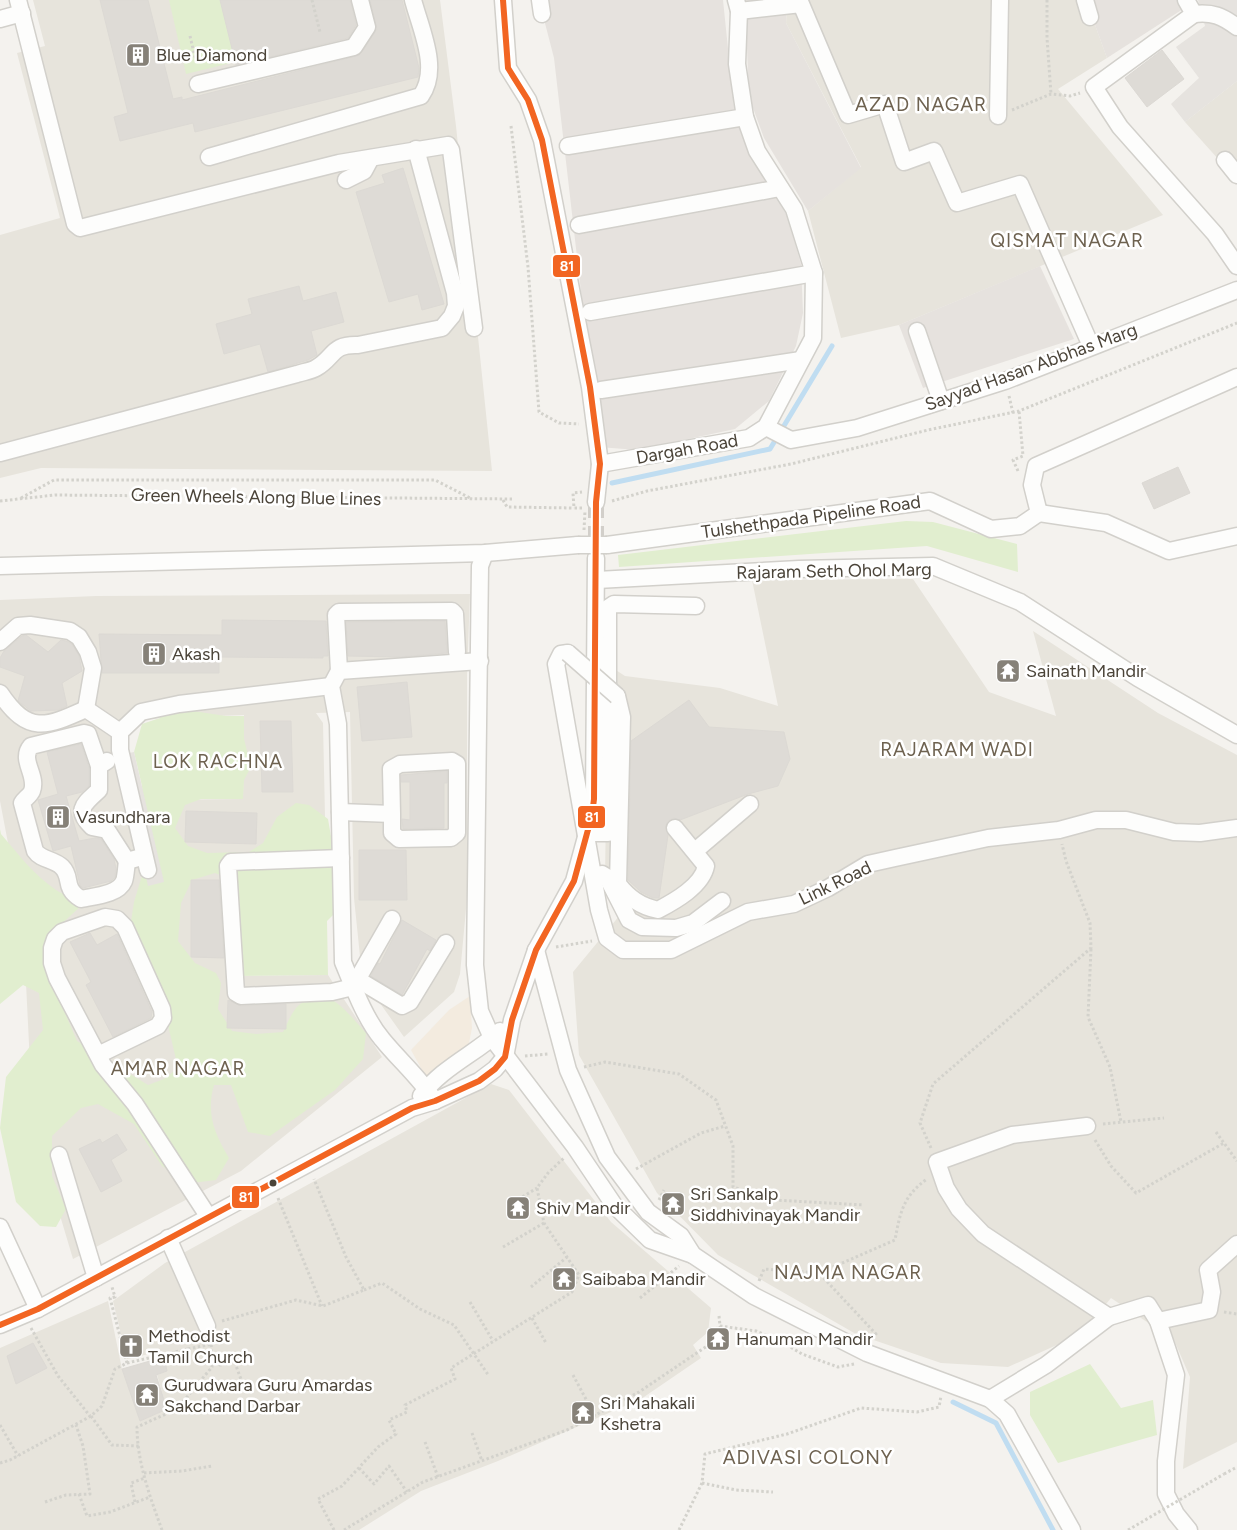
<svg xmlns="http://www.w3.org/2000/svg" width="1237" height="1530" font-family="Figtree,sans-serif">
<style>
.residential{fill:#e7e4dc;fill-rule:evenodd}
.commercial{fill:#f3ebdf}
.industrial{fill:#e6e2de}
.green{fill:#e1eecf}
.parking{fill:#e6e3df}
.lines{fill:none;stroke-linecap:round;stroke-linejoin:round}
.stream{stroke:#c0ddf1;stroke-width:5}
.building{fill:#dedbd6;stroke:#dcd9d4}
.minor-tunnel{stroke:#d2cfca;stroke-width:16;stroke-dasharray:16 8;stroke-linecap:butt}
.minor-casing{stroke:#d2d0cb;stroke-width:19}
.path{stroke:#d3d2cc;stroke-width:3;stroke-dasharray:2.5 2.5;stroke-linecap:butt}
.minor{stroke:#fdfdfc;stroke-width:16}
.minor-bridge-casing{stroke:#d2d0cb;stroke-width:19;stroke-linecap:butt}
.path-bridge{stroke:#d3d2cc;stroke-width:3;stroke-dasharray:2.5 2.5;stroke-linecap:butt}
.minor-bridge{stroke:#fdfdfc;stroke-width:16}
.bus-1-casing{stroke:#fff;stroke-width:10}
.bus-1{stroke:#f26522;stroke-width:6}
.bus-dot{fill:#4b4439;stroke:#fff;stroke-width:2}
.labels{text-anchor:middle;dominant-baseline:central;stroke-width:5;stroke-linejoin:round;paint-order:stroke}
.poi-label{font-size:18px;fill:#4b4439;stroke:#fff;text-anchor:start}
.street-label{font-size:18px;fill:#4b4439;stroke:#fff}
.neighbourhood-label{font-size:19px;letter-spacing:1px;fill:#6e6250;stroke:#fff}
.line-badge{stroke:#fff;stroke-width:2}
.badge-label{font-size:14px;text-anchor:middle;font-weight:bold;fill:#fff}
</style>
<rect width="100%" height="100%" fill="#f4f2ee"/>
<g class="residential">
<path d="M33 0H440L456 126 492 471 41 468 0 478V235L60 218 17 53 45 46Z"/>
<path d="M788 0H1086L1107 58 1058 89 1163 215 899 325 841 338 808 211 861 167 786 23Z"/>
<path d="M1237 81V180L1185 122Z"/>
<path d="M913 579 989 692 1056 716 1033 631 1158 713 1237 755V1442L1183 1469 1190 1377 1174 1340 1111 1298 1081 1334 1008 1367 941 1363 856 1334 718 1255 657 1193 579 1055 573 972 620 915 605 880 608 665 625 676 720 688 778 706 752 580Z"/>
<path d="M470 594 467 675V898L460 974 454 992 404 1037 377 999 361 966 354 898 350 712 316 713 323 723 326 864 240 976 328 975 382 1057 241 1171 73 1259 33 1125 23 922 0 801V600L96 596ZM244 715 243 799 145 800 112 723 161 718Z"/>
<path d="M491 1084 509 1090 611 1222 711 1308 708 1332 693 1345 701 1358 641 1399 498 1461 421 1491 359 1530H0V1348L108 1301 122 1369 140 1421 167 1409 157 1375 167 1371 162 1351 127 1359 113 1301 165 1263Z"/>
</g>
<path class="commercial" d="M470 996 472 1028 469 1043 427 1079 411 1050 449 1010Z"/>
<g class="industrial">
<path d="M539 0H723L734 107 754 156 787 216 801 264 803 313 796 346 769 401 735 429 637 450 599 447 554 58Z"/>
<path d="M745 0H788L786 23 861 168 808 211 764 138 749 97Z"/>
<path d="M1086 0H1197L1107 58Z"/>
<path d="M1040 266 1074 339 923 388 899 325Z"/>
</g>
<g class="green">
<path d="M169 0H229L235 62 186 74Z"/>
<path d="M906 521 933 522 1017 544 1018 572 927 546 619 567 618 555Z"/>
<path d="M193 711 226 716H244V739L251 767 244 780 243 799H201L185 805 175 828 188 846 207 853 249 852 263 843 277 817 296 803 309 805 328 819 333 848 336 912 327 921 328 975 239 976 238 882 215 873 192 880 181 903 178 941 195 963 216 973 221 983 218 1009 232 1031 256 1034 283 1032C287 1024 292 1011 299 1005 327 980 348 1014 366 1033L363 1059 335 1090 270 1136 248 1132 231 1085H214C206 1113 214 1133 229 1158L216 1180 192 1183 162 1166 134 1124 98 1104 81 1108 52 1136V1176L66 1209 56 1227 40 1226 16 1202 0 1128 6 1077 43 1030 39 993 23 985 0 1004V829L1 834C18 854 34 875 56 890 67 898 69 890 82 905L55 930 59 999 77 1041 148 1085 164 1079 178 1068 161 995 130 928 134 902 144 869 142 786 134 752 142 724 160 718 166 712Z"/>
<path d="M1090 1364 1121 1408 1153 1400 1157 1435 1058 1463 1030 1415V1392Z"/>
</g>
<g class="parking">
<path d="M1198 0H1237V81L1185 122 1171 104 1199 78 1176 47 1205 26Z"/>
<path d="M134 752 164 882 148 886 118 755Z"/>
</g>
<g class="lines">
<g class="stream">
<path d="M612 483 770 449 832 346"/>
<path d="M953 1402 996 1423 1053 1530"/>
</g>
</g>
<g class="building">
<path d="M100 0H148L173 99 182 97V100L357 56 362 52 377 29 370 0H402L419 68 418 77 195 132 193 123 120 141 114 117 128 113Z"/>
<path d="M220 0H350L356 25 348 38 236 65Z"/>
<path d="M1162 50 1184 79 1147 107 1125 78Z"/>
<path d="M403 168 444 304 422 310 418 294 389 302 356 192 385 183 382 175Z"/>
<path d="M299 286 303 301 336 292 344 322 311 331 317 355 308 360 268 372 260 344 224 354 216 324 252 314 248 299Z"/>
<path d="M1178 467 1190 493 1154 509 1142 483Z"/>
<path d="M222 620 326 621 328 656H323V658L219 657V673H102L99 634 222 635Z"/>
<path d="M445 621 447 653 399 657 348 656 346 622Z"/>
<path d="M26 635 48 652 61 640 66 641 72 644 79 656 82 671 62 683 67 706 58 710 31 711 18 701 25 676 0 667V658L4 651 22 636Z"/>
<path d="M407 682 412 737 362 741 357 687Z"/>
<path d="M689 700 709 727 784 732 790 759 778 786 748 794 680 820 674 818 668 821 666 825 668 835 659 898H653L641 892 628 880 631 741Z"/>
<path d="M260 721H291L293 792H262Z"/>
<path d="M81 744 89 768V786L82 792 66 796 79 841 95 838 101 839 114 859 116 869 115 877 111 881 83 888 80 885 71 846 53 851 38 800 58 794 47 752Z"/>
<path d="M447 771V783H444V828L403 829 402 819 410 820V782H401V775Z"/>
<path d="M186 811 257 813 256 844 185 842Z"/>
<path d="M359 850H406L407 900H359Z"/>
<path d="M191 880H219L224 958 191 957Z"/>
<path d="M402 920 436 940 430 951 427 949 402 995 371 976 378 963 380 964Z"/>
<path d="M90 933 97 945 117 934 152 1012 151 1018 113 1037 86 985 91 982 70 942Z"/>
<path d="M228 1000 241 1006 286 1004V1029L227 1028Z"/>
<path d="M117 1134 127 1150 111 1160 122 1181 101 1192 79 1149 100 1139 102 1143Z"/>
<path d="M33 1343 47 1368 16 1384 7 1356Z"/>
<path d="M164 1357 167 1371 156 1375 167 1409 140 1421 122 1369Z"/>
</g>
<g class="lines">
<path class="minor-tunnel" d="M596 502V558"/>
<defs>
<g id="minor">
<path d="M18 0 75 224 80 228 339 163 448 145 451 150 474 328"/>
<path d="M503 0 508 68 528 100 542 140 590 387 600 464 596 502"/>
<path d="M540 0 542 14"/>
<path d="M1085 0 1090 17"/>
<path d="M1186 0 1194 14 1094 87 1120 127 1215 234 1237 266"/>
<path d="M739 11 801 4 848 115 885 104 904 162 934 151 957 203 1020 184 1091 346"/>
<path d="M1194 14C1213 12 1222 16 1237 27"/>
<path d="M0 19 22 13"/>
<path d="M198 84 354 47 367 27 360 0"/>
<path d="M998 116 1000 0"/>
<path d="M568 146 745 117"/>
<path d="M209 157 421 96C440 69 421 30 413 0"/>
<path d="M1225 160 1237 175"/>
<path d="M346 180 364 171 371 158"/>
<path d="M579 225 780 188"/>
<path d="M590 312 814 273"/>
<path d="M917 331 941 401"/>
<path d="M601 390 801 360"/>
<path d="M766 427 791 440 857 428 1005 381 1237 290"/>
<path d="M0 453 297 374C303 372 311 371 316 368 335 357 331 344 358 345L442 328 452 316 456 306 455 293 416 149"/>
<path d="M600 464 749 438 766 427 813 338 814 273 794 209 757 151 745 117 737 64 739 11 736 0"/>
<path d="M1039 513 1106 523 1169 551 1237 536"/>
<path d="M607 545 930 501 991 529 1020 526 1039 513 1032 485 1036 466 1237 377"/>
<path d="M485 553 480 566 475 965 480 1011 492 1038 575 1147 614 1205 650 1240 693 1255"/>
<path d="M0 566 485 553 578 545"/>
<path d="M597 580 799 569 933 566 1020 602 1138 678 1237 735"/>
<path d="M0 642 18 626 30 625 70 631 79 637 88 652 93 668 86 709"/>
<path d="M568 653 561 654 556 664 599 910 607 938 623 950H671L748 912 794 904 828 888 868 864 895 858 988 838 1059 830 1096 820H1126L1174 832 1200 833 1237 828"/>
<path d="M339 671 336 615 339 612 452 611 455 614 457 652"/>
<path d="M0 693C28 735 46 727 86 709"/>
<path d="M617 696 622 717 618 884C629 898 640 906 658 910 675 901 702 886 706 866L675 828"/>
<path d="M86 709 120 732"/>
<path d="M107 761 99 766V790C84 804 74 810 92 827L107 830 127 861 138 858"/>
<path d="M99 766 88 734 84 733 31 746C19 760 38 775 32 791 30 796 24 799 22 803L35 851C41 860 54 859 62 867 73 878 62 887 81 899 94 896 118 895 124 881 126 875 126 867 127 861"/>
<path d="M340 812 392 814V833L399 839 451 838 457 833V764L452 761 400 764 391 769 392 814"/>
<path d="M586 833H608V608L614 604 696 606"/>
<path d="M695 851 750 804"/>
<path d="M341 858 231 862 228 866 236 993 241 996 332 992 353 987 392 919"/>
<path d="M148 870 120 750V732L141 712 179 704 331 686"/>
<path d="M594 876 602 874 607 877 629 920 642 927 676 928 693 923 722 901"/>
<path d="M536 950 568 1070 607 1157 648 1212 681 1236 693 1255 754 1296 867 1353 990 1399 1007 1414 1072 1530"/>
<path d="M357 979 402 1006 410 1002 446 943"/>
<path d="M98 1055 158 1026 163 1018 162 1009 125 927 117 919 105 917 62 932 55 939 52 948V963L57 978 103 1065 135 1104 208 1216"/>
<path d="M421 1096C441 1068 475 1054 500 1031"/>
<path d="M435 1101C420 1078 399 1060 382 1039 365 1019 353 986 343 962L338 724 331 686 339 671 480 661"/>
<path d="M1087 1126 1012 1135 937 1162 946 1188 959 1209 983 1234 1109 1317"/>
<path d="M59 1155 96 1278"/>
<path d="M0 1227 38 1309"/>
<path d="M168 1238 207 1326"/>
<path d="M1158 1321 1209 1310 1212 1292 1208 1270 1237 1244"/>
<path d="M0 1325 38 1309 412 1108 435 1101 479 1081 495 1069 505 1057 512 1020 536 950 574 881 592 815 594 799 596 558"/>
<path d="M990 1399 1046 1365 1109 1317 1148 1305 1158 1321 1176 1375 1166 1461V1494L1176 1514 1189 1530"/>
</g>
</defs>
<use href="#minor" class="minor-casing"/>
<g class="path">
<path d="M312 0 320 32"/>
<path d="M1047 0V38L1051 94"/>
<path d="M190 36 195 57 210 60 211 64"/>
<path d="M1012 110 1051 94 1070 96 1080 93"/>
<path d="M511 126 528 267 539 412 559 423 579 424"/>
<path d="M1009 396 1013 413"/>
<path d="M1018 471 1013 460 1023 456 1019 411"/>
<path d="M21 498 54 480H435L472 499"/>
<path d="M503 500 507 507 574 508"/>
<path d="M0 501 55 495 512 499"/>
<path d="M612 501 647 491 791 464 928 430 1019 411 1237 323"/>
<path d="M582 508H574L573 493 582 492"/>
<path d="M584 530 585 511"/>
<path d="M556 947 592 941"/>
<path d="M1091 949 1088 1017 1110 1067 1121 1122"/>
<path d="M525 1056 548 1054"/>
<path d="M584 1067 605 1062 679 1074 716 1100 733 1146V1187L774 1200 864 1205"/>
<path d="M1103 1124 1164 1118"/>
<path d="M1216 1132 1237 1161"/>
<path d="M1095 1140 1111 1166 1136 1193 1224 1143"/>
<path d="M931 1148 920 1123 933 1084 1091 948 1090 923 1066 861 1062 844"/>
<path d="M636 1169 701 1133 725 1126"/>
<path d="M278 1198 322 1306"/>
<path d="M659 1200 664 1190"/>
<path d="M514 1202 537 1188"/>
<path d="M503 1247 544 1223"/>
<path d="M819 1273 895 1240C900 1213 903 1196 927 1179"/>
<path d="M759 1281 764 1269 819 1273 876 1334 873 1338"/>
<path d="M531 1287 567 1257"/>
<path d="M364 1290 382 1283 420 1309 454 1325 489 1376"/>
<path d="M640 1298 679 1266"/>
<path d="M470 1302 493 1341"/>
<path d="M1224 1312 1237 1314"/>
<path d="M719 1316 720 1326 756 1331 782 1342 802 1354 838 1367 854 1364"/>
<path d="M532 1318 546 1343"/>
<path d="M222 1321 296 1300 323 1306 364 1290 346 1257 314 1179"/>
<path d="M31 1328 58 1376 90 1416"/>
<path d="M188 1349 212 1344"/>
<path d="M213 1357 220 1365 235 1363 242 1382"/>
<path d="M127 1363 188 1349"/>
<path d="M573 1375 595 1416"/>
<path d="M91 1416 112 1445 139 1446"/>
<path d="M0 1425 18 1456"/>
<path d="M472 1433 482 1461"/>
<path d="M425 1442 438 1477"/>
<path d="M0 1463 10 1460 91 1416 102 1406 115 1369 127 1363 110 1298 115 1297 112 1287"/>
<path d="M359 1468 374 1484 389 1466 407 1492"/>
<path d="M144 1473 182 1471 212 1466"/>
<path d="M1224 1474 1237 1467"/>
<path d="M702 1483 736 1490 773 1492"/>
<path d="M79 1494 87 1516 110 1512 150 1497"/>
<path d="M45 1502 66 1495 90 1494 83 1446 76 1425"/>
<path d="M135 1502 131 1483 145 1478"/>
<path d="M162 1530C150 1497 137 1462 137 1427L177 1409 212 1367 211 1341"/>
<path d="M334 1530 318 1499 342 1486 378 1447 396 1434 389 1420 407 1412 405 1405 455 1379 451 1368 572 1292 579 1275 544 1223 537 1188 548 1173 565 1157"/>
<path d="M344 1530 423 1482 567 1430 639 1392 710 1344 711 1333 720 1326"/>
<path d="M679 1530 702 1483 705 1454 787 1434 861 1408 917 1412 939 1407 941 1396"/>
</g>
<use href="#minor" class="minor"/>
<defs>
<g id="minor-bridge">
<path d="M578 545H607"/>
<path d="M568 653 617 696"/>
</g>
</defs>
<use href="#minor-bridge" class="minor-bridge-casing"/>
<path class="path-bridge" d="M1128 1530 1224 1474"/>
<use href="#minor-bridge" class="minor-bridge"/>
<defs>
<path id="bus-1" d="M0 1325 38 1309 412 1108 435 1101 479 1081 495 1069 505 1057 512 1020 536 950 574 881 592 815 594 799 596 502 600 464 590 387 542 140 528 100 508 68 503 0"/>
</defs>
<use href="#bus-1" class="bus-1-casing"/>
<use href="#bus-1" class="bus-1"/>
</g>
<defs>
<symbol id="building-square" viewBox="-11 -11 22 22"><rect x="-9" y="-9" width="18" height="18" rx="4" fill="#868178" stroke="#fff"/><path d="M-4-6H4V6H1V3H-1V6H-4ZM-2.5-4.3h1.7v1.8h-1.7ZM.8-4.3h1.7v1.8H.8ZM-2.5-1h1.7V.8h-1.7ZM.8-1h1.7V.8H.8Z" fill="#fff"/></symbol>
<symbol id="temple-square" viewBox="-11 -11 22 22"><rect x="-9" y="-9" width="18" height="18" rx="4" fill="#868178" stroke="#fff"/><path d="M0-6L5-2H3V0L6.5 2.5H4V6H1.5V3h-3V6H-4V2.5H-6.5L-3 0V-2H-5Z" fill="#fff"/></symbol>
<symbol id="church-square" viewBox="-11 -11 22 22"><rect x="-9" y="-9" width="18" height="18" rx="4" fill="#868178" stroke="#fff"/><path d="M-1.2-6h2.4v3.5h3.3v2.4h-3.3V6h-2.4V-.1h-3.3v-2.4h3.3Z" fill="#fff"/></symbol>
</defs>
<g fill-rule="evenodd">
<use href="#building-square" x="124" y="41" width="28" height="28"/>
<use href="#building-square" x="140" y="640" width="28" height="28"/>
<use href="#temple-square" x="994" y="657" width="28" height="28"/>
<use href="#building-square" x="44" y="803" width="28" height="28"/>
<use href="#temple-square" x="659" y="1190" width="28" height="28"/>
<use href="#temple-square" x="504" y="1194" width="28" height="28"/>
<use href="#temple-square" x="550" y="1265" width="28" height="28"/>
<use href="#temple-square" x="704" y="1325" width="28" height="28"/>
<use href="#church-square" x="117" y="1332" width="28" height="28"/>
<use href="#temple-square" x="133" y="1381" width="28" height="28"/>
<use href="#temple-square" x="569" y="1399" width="28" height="28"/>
</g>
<circle class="bus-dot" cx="273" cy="1183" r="4.5"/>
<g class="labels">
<g class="poi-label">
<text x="156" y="55">Blue Diamond</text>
<text x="172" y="654">Akash</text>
<text x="1026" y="671">Sainath Mandir</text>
<text x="76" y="817">Vasundhara</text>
<text x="690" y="1194">Sri Sankalp<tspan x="690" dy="21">Siddhivinayak Mandir</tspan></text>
<text x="536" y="1208">Shiv Mandir</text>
<text x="582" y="1279">Saibaba Mandir</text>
<text x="148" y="1336">Methodist<tspan x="148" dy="21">Tamil Church</tspan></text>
<text x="736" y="1339">Hanuman Mandir</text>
<text x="164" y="1385">Gurudwara Guru Amardas<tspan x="164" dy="21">Sakchand Darbar</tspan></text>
<text x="600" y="1403">Sri Mahakali<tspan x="600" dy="21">Kshetra</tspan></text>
</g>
<g class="street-label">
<text transform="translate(1031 367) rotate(-20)">Sayyad Hasan Abbhas Marg</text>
<text transform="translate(687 449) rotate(-10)">Dargah Road</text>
<text transform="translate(256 497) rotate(1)">Green Wheels Along Blue Lines</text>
<text transform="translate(811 517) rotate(-8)">Tulshethpada Pipeline Road</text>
<text transform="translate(834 571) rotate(-1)">Rajaram Seth Ohol Marg</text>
<text transform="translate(835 883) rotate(-26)">Link Road</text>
</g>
<g class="neighbourhood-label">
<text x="921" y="104">AZAD NAGAR</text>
<text x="1067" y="240">QISMAT NAGAR</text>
<text x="957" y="749">RAJARAM WADI</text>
<text x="218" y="761">LOK RACHNA</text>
<text x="178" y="1068">AMAR NAGAR</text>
<text x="848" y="1272">NAJMA NAGAR</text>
<text x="808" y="1457">ADIVASI COLONY</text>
</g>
</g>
<g class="line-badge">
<rect x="552" y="254" width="29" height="24" rx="5" fill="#f26522"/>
<rect x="577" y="805" width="29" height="24" rx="5" fill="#f26522"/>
<rect x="231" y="1185" width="29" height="24" rx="5" fill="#f26522"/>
</g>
<g class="badge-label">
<text x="567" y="271">81</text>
<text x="592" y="822">81</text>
<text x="246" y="1202">81</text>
</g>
</svg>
